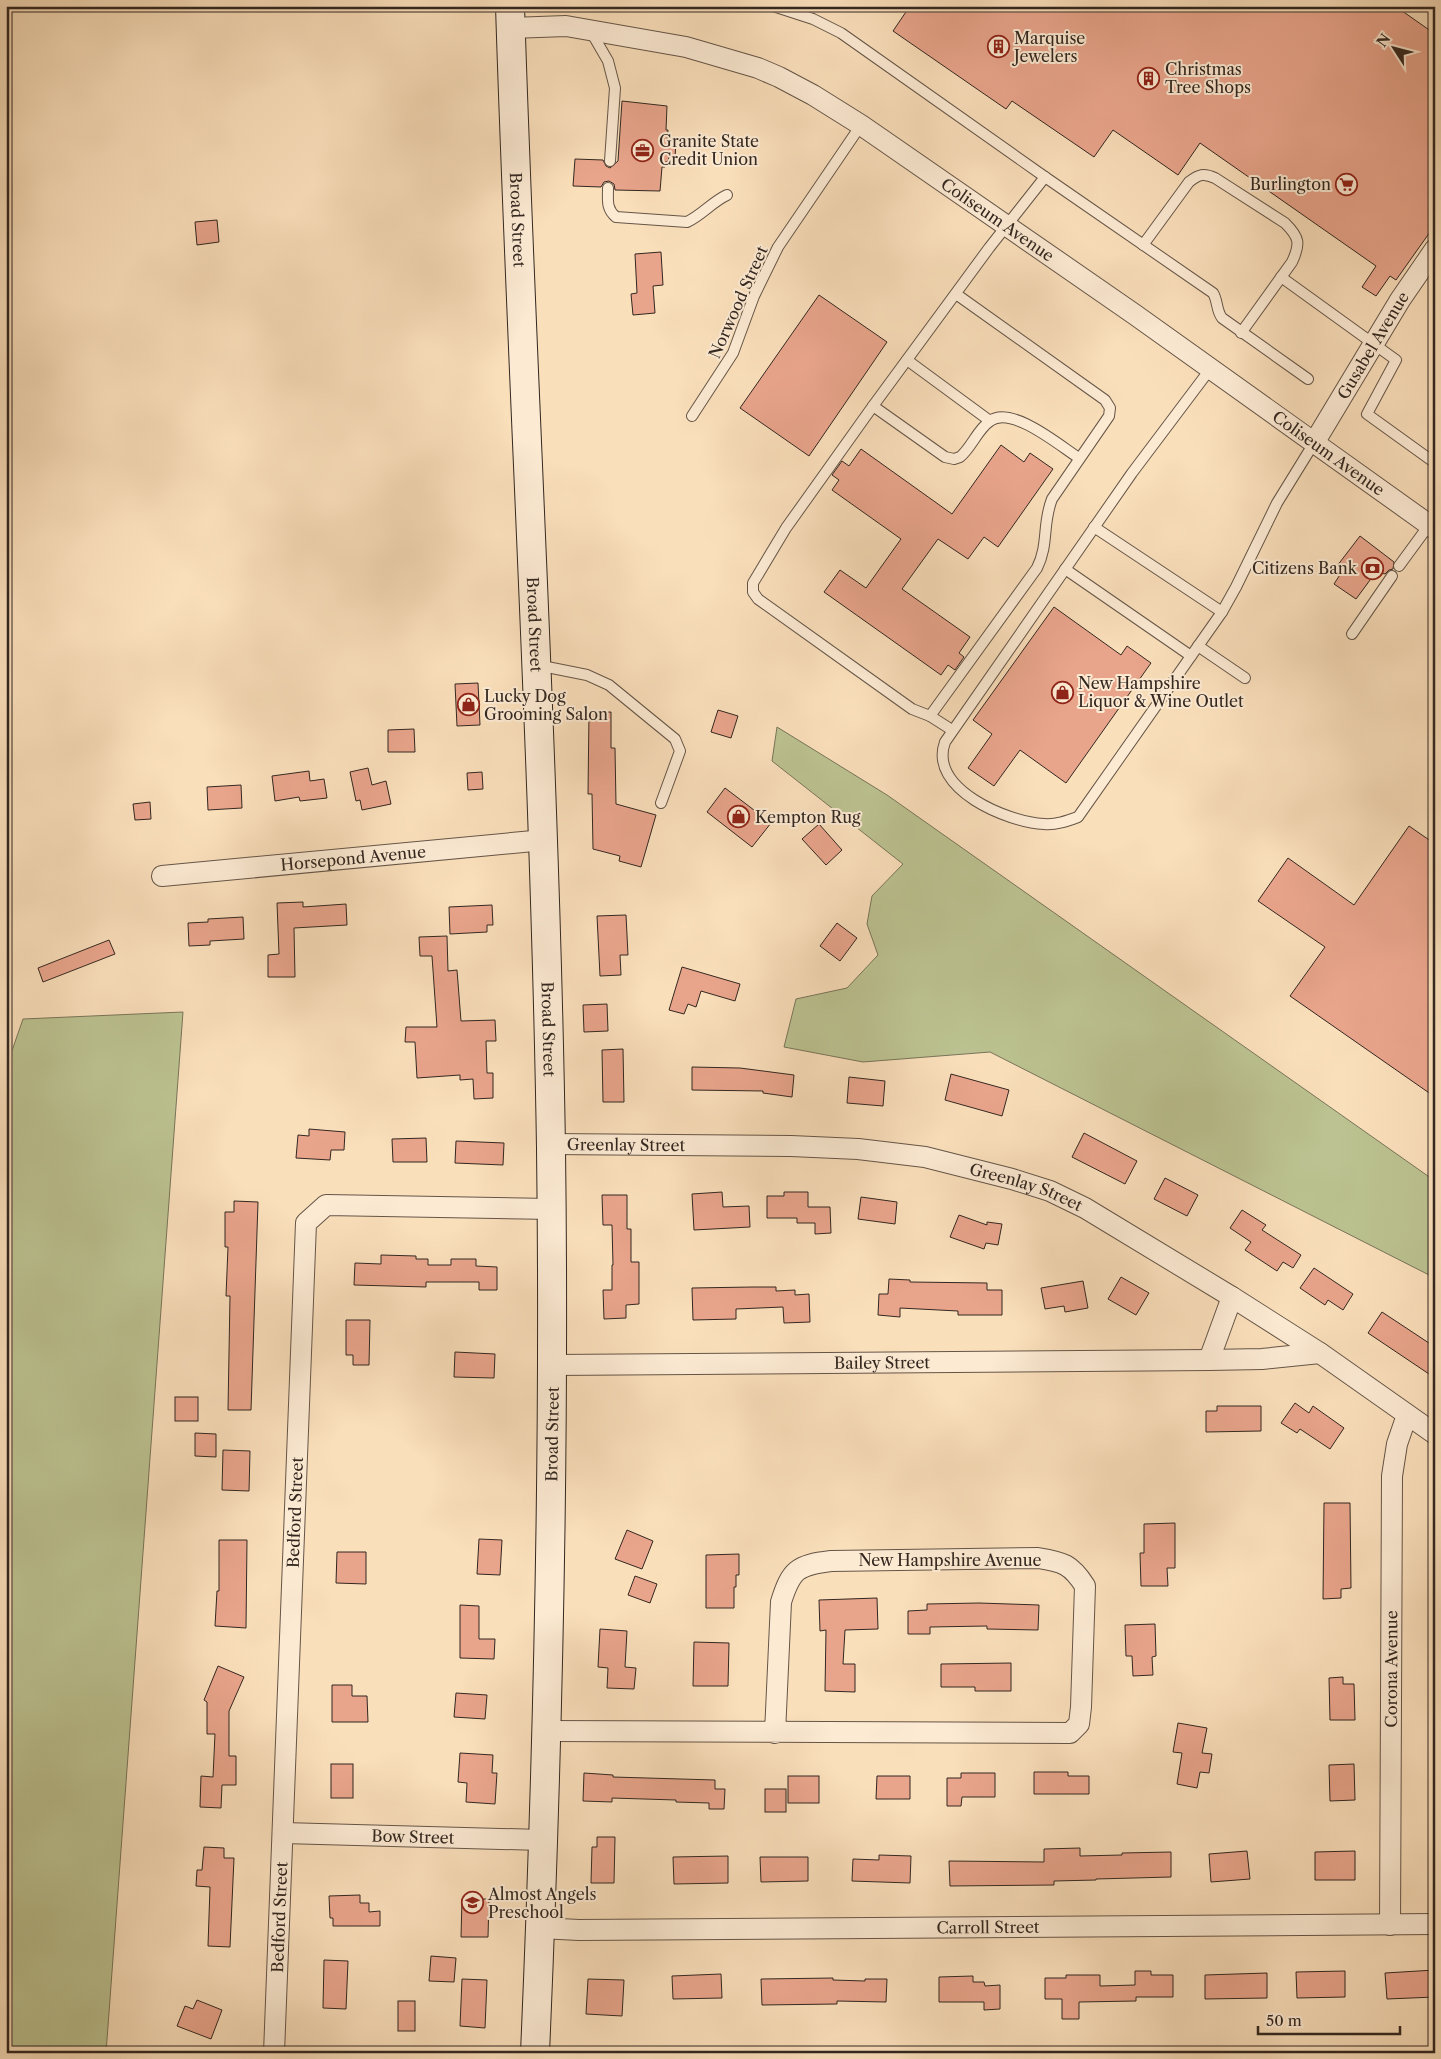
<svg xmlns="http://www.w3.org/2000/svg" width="1441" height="2059" font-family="'Libre Caslon Text',serif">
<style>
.green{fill:#bcc291;stroke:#787458}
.building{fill:#e9a58c;stroke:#332720}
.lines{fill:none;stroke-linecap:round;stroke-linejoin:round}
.lane-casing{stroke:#655547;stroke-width:12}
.street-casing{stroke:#655547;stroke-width:22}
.secondary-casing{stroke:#332720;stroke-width:30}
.lane{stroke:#fcead3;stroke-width:10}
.street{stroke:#fcead3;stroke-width:20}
.secondary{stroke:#fcead3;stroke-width:28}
.labels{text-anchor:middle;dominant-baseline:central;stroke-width:4;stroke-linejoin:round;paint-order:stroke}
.poi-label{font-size:16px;fill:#332720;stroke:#fcead3;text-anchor:start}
.street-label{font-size:16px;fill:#332720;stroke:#fcead3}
</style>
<rect width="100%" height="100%" fill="#fadfbb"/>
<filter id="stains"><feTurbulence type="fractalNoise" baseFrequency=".004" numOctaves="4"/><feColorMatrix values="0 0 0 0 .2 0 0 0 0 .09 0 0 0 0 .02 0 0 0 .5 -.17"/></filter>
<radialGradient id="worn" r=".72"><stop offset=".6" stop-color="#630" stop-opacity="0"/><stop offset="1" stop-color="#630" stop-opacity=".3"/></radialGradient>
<g class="green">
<path d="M777 727 887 795 1435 1181V1278L990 1052 863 1062 784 1047 796 999 847 988 878 955 867 924 872 896 903 864 772 761Z"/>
<path d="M183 1012 106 2053H6V1068L23 1019Z"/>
</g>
<g class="building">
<path d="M910 6H1395L1435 34V225L1396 280 1390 276 1376 296 1362 287 1376 266 1200 143 1178 175 1113 130 1094 157 1012 101 1006 109 893 31Z"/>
<path d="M622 101 667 106 666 130H668L667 140 676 141 675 158 669 157 668 162H665V167H662L660 191 615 190 614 184 609 181 604 182 601 187 573 186 575 159 603 160 606 166 610 168 618 161Z"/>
<path d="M217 220 219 242 197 245 195 222Z"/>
<path d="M661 252 663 285 653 286 655 313 633 315 631 294 637 293 635 254Z"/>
<path d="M819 295 887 342 809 456 740 408Z"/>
<path d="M1001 445 1024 462 1030 453 1053 469 998 547 984 537 968 559 938 539 902 589 970 637 959 653 964 657 955 670 948 665 941 675 824 592 840 570 866 588 901 539 832 490 839 480 832 475 842 461 849 466 861 449 952 514Z"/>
<path d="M1360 536 1394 562 1393 569 1389 570 1385 574 1376 572 1356 599 1334 584 1343 570 1337 566Z"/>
<path d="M1054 607 1121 655 1127 646 1151 663 1066 783 1020 750 994 786 968 768 992 734 973 720Z"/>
<path d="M478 683 480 725 457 726 455 684Z"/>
<path d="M718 710 738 716 731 738 711 732Z"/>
<path d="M611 712V748H615L616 804 656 815 641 867 619 861 620 856 593 849 592 794H588L589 713Z"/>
<path d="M414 729 415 752H388V730Z"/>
<path d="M368 768 372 785 386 781 391 804 362 810 360 800 356 801 350 772Z"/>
<path d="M309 771 310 781 324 779 327 798 300 801 299 797 275 801 272 776Z"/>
<path d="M482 772 483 789 468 790 467 773Z"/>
<path d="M241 785 242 808 208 810 207 787Z"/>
<path d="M725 788 771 823 752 847 707 812Z"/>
<path d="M150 802 151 819 135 820 133 804Z"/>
<path d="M819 824 842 850 826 865 802 839Z"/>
<path d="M1409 826 1435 844V1097L1290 996 1325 947 1258 901 1288 858 1354 905Z"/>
<path d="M303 902V907L346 904 347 925 294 928 295 977H268V955L279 954 277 903Z"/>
<path d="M492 905 493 925H487V932L450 934 449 907Z"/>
<path d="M626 915 628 955H620L621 975 600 976 597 916Z"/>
<path d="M243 917 244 939 210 941V945L189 946 188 923 208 922V919Z"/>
<path d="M837 923 857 938 840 961 820 946Z"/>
<path d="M447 936 448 971 457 970 461 1021 495 1020 496 1041H486L487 1073H493V1098L474 1099 473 1079 460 1080V1075L417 1078 415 1042H405L406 1027H437L432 956H420L419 937Z"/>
<path d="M109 940 115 954 43 982 38 968Z"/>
<path d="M682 967 740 984 735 1001 701 991 696 1007 688 1004 684 1014 669 1010Z"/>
<path d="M607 1004 608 1031 584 1032 583 1005Z"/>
<path d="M623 1049 624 1102H603L602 1050Z"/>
<path d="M692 1067 740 1068 794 1075 792 1097 763 1093V1091L692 1090Z"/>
<path d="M951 1074 1009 1090 1002 1116 945 1100Z"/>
<path d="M849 1077 885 1081 883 1106 847 1103Z"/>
<path d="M309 1129 345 1132 344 1150H331L330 1160 296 1158 298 1135 309 1136Z"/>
<path d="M1084 1133 1137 1161 1125 1184 1072 1157Z"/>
<path d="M426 1138 427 1162H393L392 1139Z"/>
<path d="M456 1141 504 1143 503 1165 455 1163Z"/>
<path d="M1165 1178 1198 1195 1187 1216 1154 1199Z"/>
<path d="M722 1192 723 1207 749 1206 750 1227 694 1230 692 1194Z"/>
<path d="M784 1192H808V1207H830L831 1233 815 1234V1223H797V1218H767V1196H784Z"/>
<path d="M602 1195H627V1229H631V1262H639V1304L626 1305V1318L604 1319 603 1290H612V1265H613L612 1225H603Z"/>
<path d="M861 1197 897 1202 895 1224 858 1219Z"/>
<path d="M234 1201 258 1202 251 1410H228L230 1296H226L228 1247H225V1212H234Z"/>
<path d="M1242 1210 1266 1225 1262 1230 1301 1255 1293 1268 1283 1262 1277 1271 1245 1250 1251 1242 1230 1228Z"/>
<path d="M959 1215 987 1225V1222L1002 1224 998 1245 986 1243 984 1249 950 1237Z"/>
<path d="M381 1255 416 1256V1259H428V1265H451V1259H476V1266L497 1267V1290H479V1282H426V1287L354 1285 355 1263 381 1264Z"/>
<path d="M1314 1268 1353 1294 1343 1310 1328 1300 1325 1305 1300 1288Z"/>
<path d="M1121 1277 1149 1293 1136 1315 1108 1299Z"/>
<path d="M889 1279 910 1280V1282L987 1283V1290H1002V1315H958V1311L900 1308V1317L878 1315 879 1294H888Z"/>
<path d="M1083 1281 1088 1308 1065 1312 1064 1306 1045 1309 1041 1288Z"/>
<path d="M752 1287H776V1291L795 1290V1295L809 1294 810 1322 784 1323 783 1307 736 1309V1319L693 1320 692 1288Z"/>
<path d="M1382 1312 1435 1347V1378L1368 1333Z"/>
<path d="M346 1320H370L369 1365H353V1355H346Z"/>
<path d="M455 1352 495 1354 494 1378 454 1377Z"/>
<rect x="175" y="1397" width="23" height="24"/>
<path d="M1295 1403 1309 1413 1313 1406 1344 1428 1330 1449 1300 1429 1297 1433 1281 1423Z"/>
<path d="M1217 1406H1261V1431L1206 1432V1411H1217Z"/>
<path d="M195 1433 216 1434V1457L195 1456Z"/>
<path d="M223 1450 250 1451 249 1491 222 1490Z"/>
<path d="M1324 1503H1350L1351 1588 1341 1589V1598L1323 1599Z"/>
<path d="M1175 1523V1568H1167L1168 1586H1141L1140 1553H1144V1524Z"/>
<path d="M627 1530 653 1541 642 1569 615 1559Z"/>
<path d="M479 1539 502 1540 500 1575 477 1574Z"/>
<path d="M219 1540H247L246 1628 215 1626 217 1591H219Z"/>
<path d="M337 1552H366V1584L336 1583Z"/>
<path d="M739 1554V1575H736V1587H734V1608H706V1555Z"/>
<path d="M635 1576 657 1584 650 1603 628 1595Z"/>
<path d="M877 1598 878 1629 845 1630 843 1664H855V1692L825 1691 826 1630 820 1631 819 1600Z"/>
<path d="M979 1603 1039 1605 1038 1630 987 1629V1626L930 1627V1634H908V1611L927 1610V1604Z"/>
<path d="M460 1605 479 1606V1639H495L494 1659 460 1658Z"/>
<path d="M1155 1624 1156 1656 1152 1657 1153 1675 1133 1676 1132 1656H1126L1125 1625Z"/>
<path d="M600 1629 627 1631 625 1667 636 1668 634 1689 607 1688 608 1668 598 1667Z"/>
<path d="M694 1642 729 1643 728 1686H693Z"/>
<path d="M1011 1663V1691H975V1687H941V1664Z"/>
<path d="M218 1666 244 1677 229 1711V1756H236V1785H222L221 1808 200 1807 201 1776 213 1777 215 1734H207V1702L204 1700Z"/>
<path d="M1343 1677V1684H1354L1355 1720H1330L1329 1678Z"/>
<path d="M332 1685H352V1696H367L368 1722H332Z"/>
<path d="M456 1693 487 1695 485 1719 454 1717Z"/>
<path d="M1178 1723 1207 1728 1202 1753 1212 1754 1209 1773 1200 1772 1197 1788 1177 1784 1182 1753 1173 1752Z"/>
<path d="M460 1753 493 1755 492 1773H497L495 1804 466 1802 467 1783 458 1782Z"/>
<rect x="331" y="1764" width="22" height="34"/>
<path d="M1354 1764 1355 1800 1330 1801 1329 1765Z"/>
<path d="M1034 1772H1068V1776H1089V1794H1034Z"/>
<path d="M584 1773 613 1775V1777L715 1780V1789H725L724 1809H709V1803L676 1802V1800L612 1798V1802L583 1801Z"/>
<path d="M961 1773H995V1797H962L961 1806H947V1778H961Z"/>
<rect x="788" y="1776" width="31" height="27"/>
<path d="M877 1776H910V1799H876Z"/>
<rect x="765" y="1789" width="21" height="23"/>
<path d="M597 1837H615L614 1883H591L592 1847H597Z"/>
<path d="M204 1847 224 1848V1858H234L230 1947 208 1946 210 1887 196 1886 197 1870H202Z"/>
<path d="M1080 1848V1856L1122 1855V1853L1171 1852V1877L1096 1879V1880L1054 1881V1885L950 1886 949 1861 1044 1862V1849Z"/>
<path d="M1247 1851 1250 1879 1211 1882 1209 1854Z"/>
<path d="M1355 1851V1880H1315V1852Z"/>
<path d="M879 1855 911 1856 910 1883 852 1881 853 1859 879 1860Z"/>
<path d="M728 1856V1883L674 1884 673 1857Z"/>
<path d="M760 1857H808V1881L761 1882Z"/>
<path d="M360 1895V1903H369V1912L380 1911V1926H333V1918H330L329 1896Z"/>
<path d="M462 1899H489L488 1937H461Z"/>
<path d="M431 1956 456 1958 454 1982 429 1981Z"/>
<path d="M324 1960 348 1961 346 2009 323 2008Z"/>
<path d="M1435 1970V1997L1387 1999 1385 1973Z"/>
<path d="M1135 1971H1151V1975H1173V1997H1136V2001L1079 2002V2019H1062V1999H1045V1978H1066V1975H1100V1986L1135 1985Z"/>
<path d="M1345 1971V1997L1297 1998 1296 1972Z"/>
<path d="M1267 1973V1998L1205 1999V1975Z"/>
<path d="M721 1974 722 1998 673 1999 672 1976Z"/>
<path d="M973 1976V1982H984L985 1986 1000 1985V2009L984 2010V2002H939V1977Z"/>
<path d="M833 1978V1980L865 1981V1979H887L886 2002 837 2001V2004L762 2005 761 1979Z"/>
<path d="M462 1979 487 1980 485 2028 460 2026Z"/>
<path d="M588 1979 624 1980 622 2016 586 2014Z"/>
<path d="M197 2000 222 2010 211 2039 177 2026 185 2006 193 2009Z"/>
<rect x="398" y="2001" width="17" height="30"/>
</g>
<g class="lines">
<defs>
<g id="lane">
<path d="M773 6 813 19 841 33 1045 177 1213 293C1218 301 1216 310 1222 318L1308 379"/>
<path d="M1433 6 1435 7"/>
<path d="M590 30 608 61 615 88 610 161"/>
<path d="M608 188C608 200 606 209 616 217L687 222C702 215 712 202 727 195"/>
<path d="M1143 245 1189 182C1199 174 1204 173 1215 178L1285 223C1299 237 1301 243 1292 262L1241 333"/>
<path d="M1281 277 1396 360 1367 414 1435 463"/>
<path d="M956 294 1105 400 1110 408 1109 416 1052 499C1042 524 1049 544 1037 568L930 716 912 709 758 599 753 592V583L786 528 873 406 989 248 1045 177"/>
<path d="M907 360 990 421"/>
<path d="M1211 368 1132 473 945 742C928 789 1007 822 1044 824 1056 825 1067 821 1078 817L1222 612 1236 587 1277 503 1314 443"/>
<path d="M873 406 945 457 954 459 960 457C972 447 977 430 990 421 1012 405 1060 446 1079 458"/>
<path d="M692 416 733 353 754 296 778 247 861 125"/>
<path d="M1094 527 1222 612"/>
<path d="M1399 566 1429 525"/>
<path d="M1065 569 1191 656"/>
<path d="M1352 634 1392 576"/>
<path d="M1198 646 1245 678"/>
<path d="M537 665 587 675 609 685 675 739 680 751 661 803"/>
<path d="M930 716 952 730"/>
</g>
<g id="street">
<path id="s1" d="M511 28 566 26 686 47 758 68 779 77 813 95 861 125 1134 314 1435 529"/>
<path id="s2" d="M1314 443 1400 300 1435 249"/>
<path id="s3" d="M162 876 544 840"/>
<path id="s4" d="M551 1144 791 1146 858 1149 925 1157 1012 1179 1050 1191 1085 1208 1232 1297 1320 1353 1435 1434"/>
<path d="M1209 1360 1232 1297"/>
<path id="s5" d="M553 1365 1209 1360 1262 1359 1320 1353"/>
<path d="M548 1731 1070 1733 1079 1724 1081 1707 1085 1586C1071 1564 1063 1562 1038 1558L831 1561C797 1565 791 1570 781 1602L775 1733"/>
<path id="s6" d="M283 1833 542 1840"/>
<path id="s7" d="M1390 1925 1392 1476 1397 1444 1407 1415"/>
<path id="s8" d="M540 1928 579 1930 1435 1924"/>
<path id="s9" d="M274 2053 306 1223 326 1205 552 1209"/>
</g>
<g id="secondary">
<path id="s10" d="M510 6C522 387 545 767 551 1148 555 1450 548 1751 535 2053"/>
</g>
</defs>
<use href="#lane" class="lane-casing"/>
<use href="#street" class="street-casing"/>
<use href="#secondary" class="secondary-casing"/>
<use href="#lane" class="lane"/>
<use href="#street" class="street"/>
<use href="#secondary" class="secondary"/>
</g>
<defs>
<symbol id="building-ring" viewBox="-11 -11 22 22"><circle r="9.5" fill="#fcead3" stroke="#8f2418" stroke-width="1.5"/><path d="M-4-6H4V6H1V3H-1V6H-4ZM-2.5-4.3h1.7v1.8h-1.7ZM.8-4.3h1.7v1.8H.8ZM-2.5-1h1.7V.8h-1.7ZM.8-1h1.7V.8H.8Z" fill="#8f2418"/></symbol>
<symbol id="office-ring" viewBox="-11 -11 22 22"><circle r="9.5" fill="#fcead3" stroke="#8f2418" stroke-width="1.5"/><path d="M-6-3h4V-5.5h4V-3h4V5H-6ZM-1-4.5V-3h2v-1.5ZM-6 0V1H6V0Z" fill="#8f2418"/></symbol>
<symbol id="supermarket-ring" viewBox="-11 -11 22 22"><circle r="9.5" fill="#fcead3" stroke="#8f2418" stroke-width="1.5"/><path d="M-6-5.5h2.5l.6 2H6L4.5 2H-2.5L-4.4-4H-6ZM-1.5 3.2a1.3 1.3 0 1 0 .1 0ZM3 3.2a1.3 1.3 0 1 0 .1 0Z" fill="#8f2418"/></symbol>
<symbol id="bank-ring" viewBox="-11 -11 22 22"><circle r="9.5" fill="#fcead3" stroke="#8f2418" stroke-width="1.5"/><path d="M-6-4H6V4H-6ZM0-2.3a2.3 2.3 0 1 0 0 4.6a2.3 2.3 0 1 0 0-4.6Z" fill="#8f2418"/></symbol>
<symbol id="shop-ring" viewBox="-11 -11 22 22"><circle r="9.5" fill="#fcead3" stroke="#8f2418" stroke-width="1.5"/><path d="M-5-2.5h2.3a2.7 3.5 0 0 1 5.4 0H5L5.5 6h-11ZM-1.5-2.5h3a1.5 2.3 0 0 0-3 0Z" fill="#8f2418"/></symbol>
<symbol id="school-ring" viewBox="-11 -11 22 22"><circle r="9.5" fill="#fcead3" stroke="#8f2418" stroke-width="1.5"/><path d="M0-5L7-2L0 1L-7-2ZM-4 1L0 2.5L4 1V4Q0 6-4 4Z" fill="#8f2418"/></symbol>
</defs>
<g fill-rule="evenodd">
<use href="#building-ring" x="986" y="34" width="25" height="25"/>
<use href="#building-ring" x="1136" y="66" width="25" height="25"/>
<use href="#office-ring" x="630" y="138" width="25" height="25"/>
<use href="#supermarket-ring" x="1334" y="172" width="25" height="25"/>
<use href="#bank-ring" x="1360" y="556" width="25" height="25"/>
<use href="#shop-ring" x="1050" y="680" width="25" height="25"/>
<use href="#shop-ring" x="456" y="692" width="25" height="25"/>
<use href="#shop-ring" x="726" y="804" width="25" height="25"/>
<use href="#school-ring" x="460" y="1890" width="25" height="25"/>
</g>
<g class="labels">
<g class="poi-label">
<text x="1014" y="38">Marquise<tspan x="1014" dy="18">Jewelers</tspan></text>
<text x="1165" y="69">Christmas<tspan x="1165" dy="18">Tree Shops</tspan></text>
<text x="659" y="141">Granite State<tspan x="659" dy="18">Credit Union</tspan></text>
<text x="1331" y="184" text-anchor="end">Burlington</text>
<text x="1357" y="568" text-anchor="end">Citizens Bank</text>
<text x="1078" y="683">New Hampshire<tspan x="1078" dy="18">Liquor &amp; Wine Outlet</tspan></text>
<text x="484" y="696">Lucky Dog<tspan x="484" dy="18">Grooming Salon</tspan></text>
<text x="755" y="817">Kempton Rug</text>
<text x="488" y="1894">Almost Angels<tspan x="488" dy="18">Preschool</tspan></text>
</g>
<g class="street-label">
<text stroke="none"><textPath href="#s10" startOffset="214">Broad Street</textPath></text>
<text stroke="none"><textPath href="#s1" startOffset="536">Coliseum Avenue</textPath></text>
<text transform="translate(738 302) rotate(-66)">Norwood Street</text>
<text stroke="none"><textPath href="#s2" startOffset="114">Gusabel Avenue</textPath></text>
<text stroke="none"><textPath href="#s1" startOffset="941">Coliseum Avenue</textPath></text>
<text stroke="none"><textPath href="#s10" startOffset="619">Broad Street</textPath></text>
<text stroke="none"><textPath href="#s3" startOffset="192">Horsepond Avenue</textPath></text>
<text stroke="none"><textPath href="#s10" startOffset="1024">Broad Street</textPath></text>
<text stroke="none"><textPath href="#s4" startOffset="75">Greenlay Street</textPath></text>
<text stroke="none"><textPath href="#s4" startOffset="480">Greenlay Street</textPath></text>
<text stroke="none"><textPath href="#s5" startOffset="329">Bailey Street</textPath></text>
<text transform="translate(552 1434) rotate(-89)">Broad Street</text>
<text stroke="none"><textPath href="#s9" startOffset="541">Bedford Street</textPath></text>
<text x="950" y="1560">New Hampshire Avenue</text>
<text stroke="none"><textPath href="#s7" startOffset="256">Corona Avenue</textPath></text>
<text stroke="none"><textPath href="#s6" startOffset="130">Bow Street</textPath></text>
<text stroke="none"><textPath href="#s9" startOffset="136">Bedford Street</textPath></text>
<text stroke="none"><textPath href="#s8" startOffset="448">Carroll Street</textPath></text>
</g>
</g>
<rect width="1441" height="2059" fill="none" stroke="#fadfbb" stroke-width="25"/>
<rect x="8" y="8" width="1426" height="2044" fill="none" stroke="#332720" stroke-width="2.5"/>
<rect x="12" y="12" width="1416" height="2034" fill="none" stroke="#332720"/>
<g transform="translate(1394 48) rotate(306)" stroke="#fcead3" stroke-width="4" paint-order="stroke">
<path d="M0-4L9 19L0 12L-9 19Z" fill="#332720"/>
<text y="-8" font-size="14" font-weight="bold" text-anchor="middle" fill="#332720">N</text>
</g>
<path d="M1258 2026v8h142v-8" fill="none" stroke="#332720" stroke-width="2.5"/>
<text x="1266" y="2026" font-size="15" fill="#332720" stroke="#fcead3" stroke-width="4" paint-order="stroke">50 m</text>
<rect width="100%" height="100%" filter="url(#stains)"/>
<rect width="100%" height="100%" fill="url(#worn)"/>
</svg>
